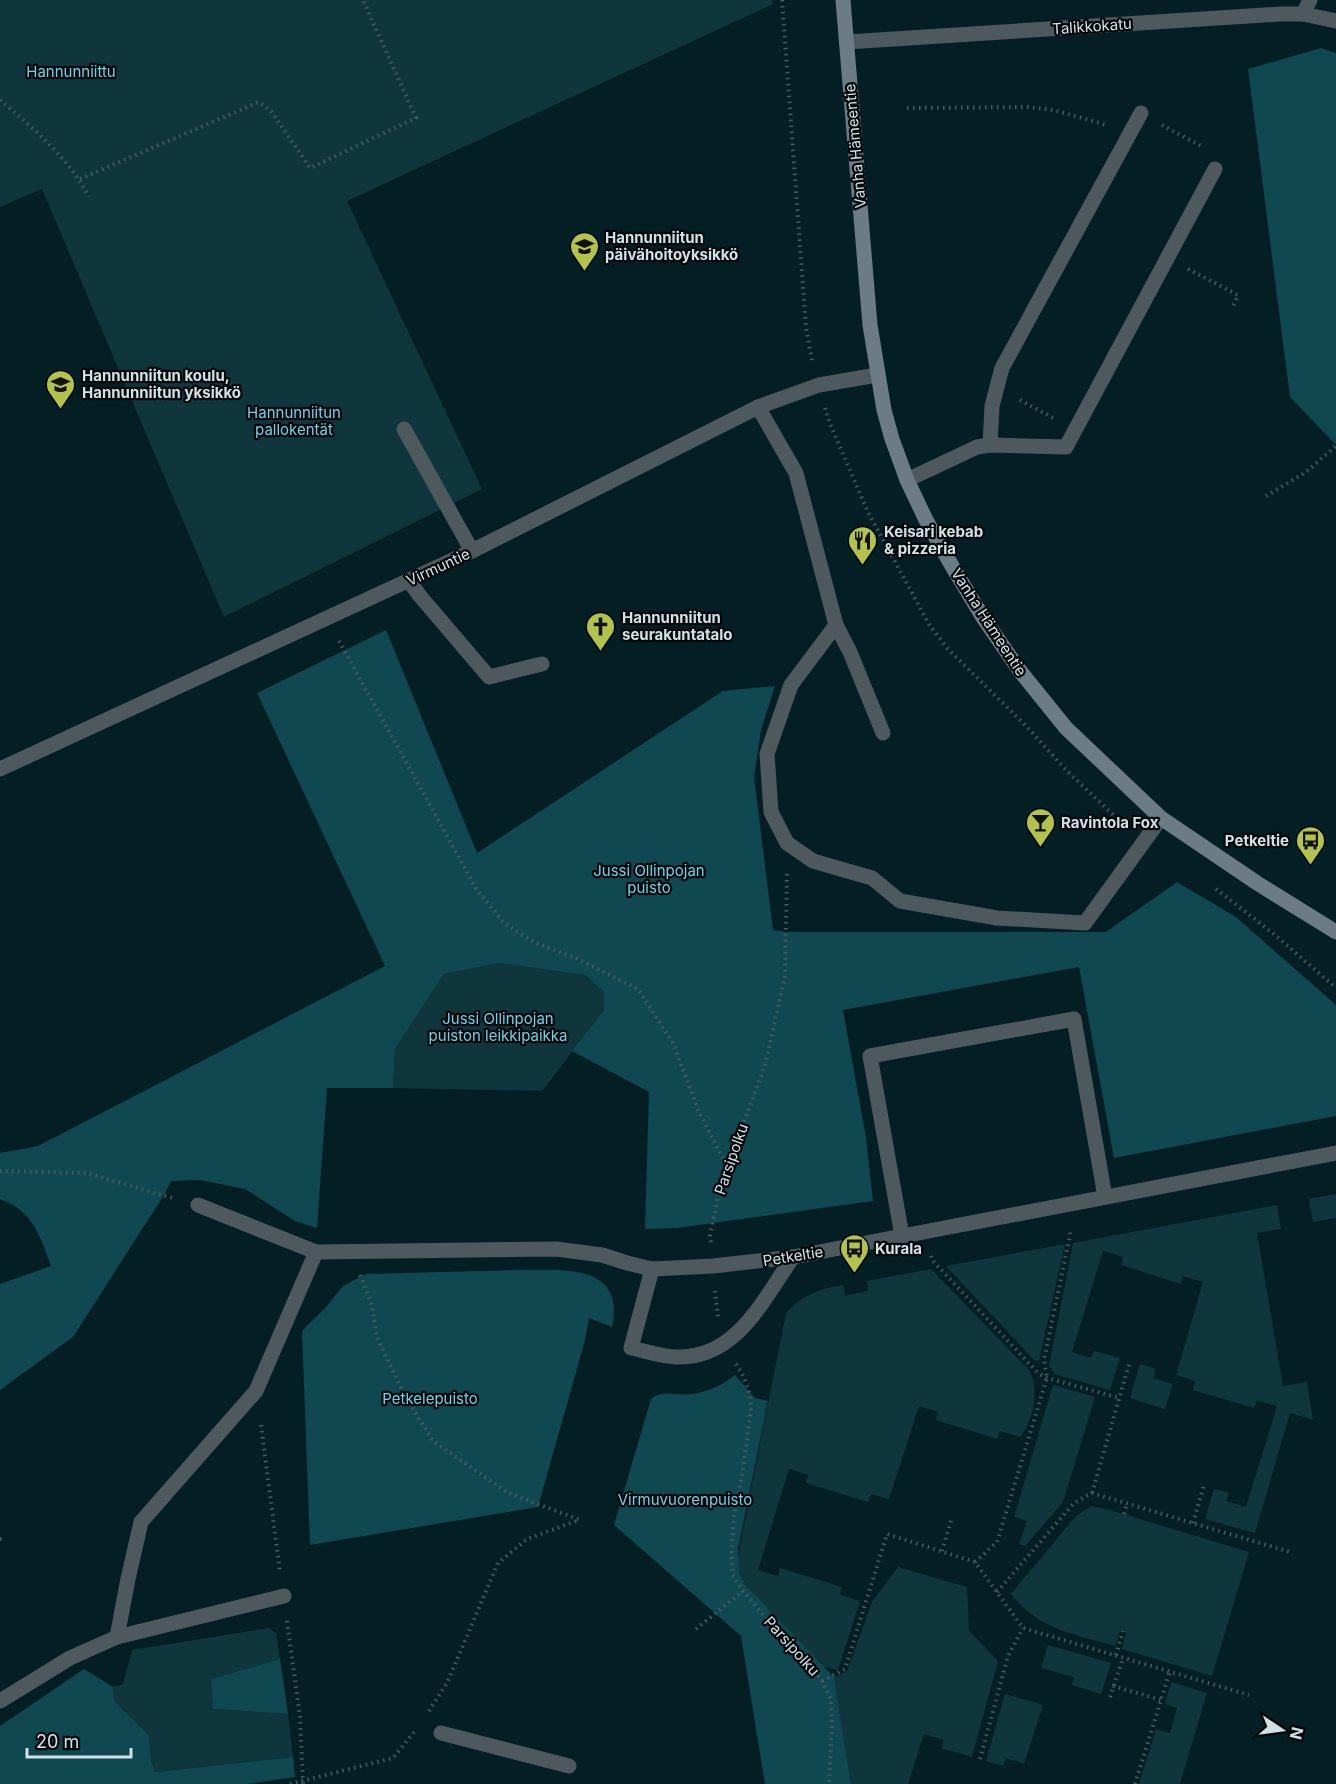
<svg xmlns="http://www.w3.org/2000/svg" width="1336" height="1784" font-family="Inter,sans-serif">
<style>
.green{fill:#0f363d}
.forest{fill:#0f4851}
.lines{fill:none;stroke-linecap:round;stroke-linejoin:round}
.path{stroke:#465d62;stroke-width:4;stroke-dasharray:1.5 4.5;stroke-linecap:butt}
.lane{stroke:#4e595e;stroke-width:15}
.street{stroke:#4e595e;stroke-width:15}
.secondary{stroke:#6b7c84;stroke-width:15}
.labels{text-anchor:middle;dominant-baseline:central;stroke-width:4.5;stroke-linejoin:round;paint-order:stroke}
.street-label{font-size:15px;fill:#d2e1e5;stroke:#010709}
.park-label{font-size:15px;fill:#6ad6ea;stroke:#010709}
.poi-label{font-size:15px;font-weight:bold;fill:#d2e1e5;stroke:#010709;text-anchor:start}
</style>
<rect width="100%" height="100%" fill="#041f24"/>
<g class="green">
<path d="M0 0H772L773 4 347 201 482 489 224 617 42 189 0 207Z"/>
<path d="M499 963 585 975 604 992V1010L542 1091 393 1088 395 1049 444 974Z"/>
<path d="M1336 1194V1218L1313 1222 1309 1199Z"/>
<path d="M1277 1205 1281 1229 1257 1233 1283 1386 1307 1382 1313 1420 1290 1413 1255 1533 1205 1519 1214 1489 1229 1493 1226 1501 1246 1507 1277 1406 1257 1400 1254 1408 1193 1390 1195 1381 1176 1375 1203 1282 1183 1276 1181 1284 1121 1265 1123 1257 1103 1251 1072 1352 1091 1358 1094 1351 1120 1358 1110 1390 1055 1374 1049 1366 1073 1243Z"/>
<path d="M1065 1244 1039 1361 1034 1360 946 1266Z"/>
<path d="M931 1269 1029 1370C1040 1388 1033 1422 1020 1437L1000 1431 997 1439 936 1420 938 1412 919 1406 889 1499 871 1494 868 1502 806 1483 808 1475 789 1469 758 1570 778 1576 780 1568 842 1587 840 1595 860 1601 838 1670 824 1667 750 1591 739 1572 737 1561 786 1313C805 1294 817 1290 843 1285L845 1296 868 1291 867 1281Z"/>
<path d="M1140 1364 1156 1369 1153 1378 1173 1384 1165 1409 1130 1398Z"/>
<path d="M1053 1385 1095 1397 1063 1502 1025 1546 1019 1544 1027 1521 1014 1517Z"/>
<path d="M1092 1506 1110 1510 1249 1552 1212 1676 1122 1649 1126 1632 1120 1631 1115 1646C1073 1633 1040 1631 1011 1594L1076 1516Z"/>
<path d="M898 1567 967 1587 969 1631 998 1661 972 1757 941 1748 944 1740 924 1734 908 1784H851L834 1678 847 1671 872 1602Z"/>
<path d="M268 1628 276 1633 280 1659 211 1679 213 1709 288 1714 293 1757 155 1772 151 1760 149 1735 115 1702 113 1687 123 1684 132 1650Z"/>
<path d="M1048 1645 1111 1663 1101 1694 1072 1685 1074 1677 1041 1668Z"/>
<path d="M1171 1682 1207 1693 1180 1784H1139L1156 1729 1170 1733 1177 1708 1165 1704Z"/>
<path d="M1005 1694 1043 1705 1024 1764 1006 1758 1003 1766 986 1761Z"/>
</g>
<g class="forest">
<path d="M1321 48 1336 53V445L1290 397 1248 69Z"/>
<path d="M386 630 477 853 723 691 775 686 761 730 754 777 773 930 786 932H1106L1177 882 1236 917 1336 1005V1116L1114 1158 1079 967 843 1010 866 1138 873 1201 677 1228 645 1229 649 1092 572 1051 604 1010V992L585 975 499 963 444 974 395 1049 393 1088H327L317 1228 295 1221 245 1189 200 1180 171 1181 164 1195 73 1337 0 1390V1284L51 1266C40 1236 33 1211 0 1199V1153L38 1146 385 966 257 693Z"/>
<path d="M522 1270C564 1270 626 1264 612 1327L589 1318 585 1340 538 1507 310 1545 302 1331 327 1306 343 1286 366 1274Z"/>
<path d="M735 1375 755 1398 768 1401 738 1549 739 1572 747 1587 834 1677 851 1784H765L741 1636 614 1525 651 1399C662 1389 678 1396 692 1394 708 1392 722 1385 735 1375Z"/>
<path d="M280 1659 288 1714 213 1709 211 1679Z"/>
<path d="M84 1669 113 1687 115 1702 149 1735 151 1760 155 1772 293 1757 295 1777 247 1784H0V1726Z"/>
</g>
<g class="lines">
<g class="path">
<path d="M782 0 806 327 812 360"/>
<path d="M0 100C34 129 68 157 89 197"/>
<path d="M907 108 1027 107 1053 110 1107 125"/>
<path d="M1162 125 1203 147"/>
<path d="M80 179 259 102 271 111 310 168 416 118 363 0"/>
<path d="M1188 269 1238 295 1232 309"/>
<path d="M1020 400 1053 418"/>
<path d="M825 408 830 424 868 512 930 626 948 649 1026 726 1067 771 1124 825"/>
<path d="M1266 496 1306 472 1336 446"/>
<path d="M339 641 477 890 504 923 535 943 576 958 638 989 673 1043 699 1112 727 1166"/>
<path d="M1216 889 1274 934 1336 988"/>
<path d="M0 1171 87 1173 176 1199"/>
<path d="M711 1242 710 1236 721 1182 765 1066 785 975 787 874"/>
<path d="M931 1256 932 1260 1038 1373 1047 1378 1120 1398"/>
<path d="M360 1275 372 1305 377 1338 403 1392 432 1440 506 1492 580 1520"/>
<path d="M715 1291 718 1317"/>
<path d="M736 1364 744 1377 750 1395 751 1409 742 1476 734 1517 731 1554 733 1575 743 1591 778 1632 802 1656 822 1681 831 1700 832 1726 829 1784"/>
<path d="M261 1425 280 1572"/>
<path d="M1092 1493 1130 1361"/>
<path d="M1124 1514 1127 1503"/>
<path d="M1193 1523 1204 1485"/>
<path d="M0 1539H3"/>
<path d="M942 1551 952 1518"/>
<path d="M975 1562 997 1542 1047 1378 1044 1360 1070 1235 1069 1229"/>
<path d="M997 1592 1074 1503 1092 1493 1290 1552"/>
<path d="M287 1621 300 1717 303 1784"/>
<path d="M696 1629 743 1591"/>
<path d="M1116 1655 1123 1631"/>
<path d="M822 1681 845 1669 887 1534 975 1562 1023 1628 1249 1695"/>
<path d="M1113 1686 1161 1700"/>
<path d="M1110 1697 1123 1658"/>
<path d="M429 1711 447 1683 498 1563 527 1539 579 1520"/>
<path d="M980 1759 1008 1656 1023 1628"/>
<path d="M290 1784 393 1758 415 1731"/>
<path d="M1135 1784 1170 1671"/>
</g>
<g class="lane">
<path d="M1303 14 1310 0"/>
<path d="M758 407 796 473 836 625 850 652 883 733"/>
<path d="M404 429 472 551"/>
<path d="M990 445 992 406 1002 368 1141 113"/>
<path d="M907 480 977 447 990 445 1066 447 1215 169"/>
<path d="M409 581 420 596 489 677 542 664"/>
<path d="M836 625 791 685 767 754 771 812 787 843 813 861 872 878 900 901 997 918 1085 923 1161 818"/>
<path d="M198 1205 316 1252 256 1391 141 1522 128 1579 117 1637 284 1596"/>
<path d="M902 1236 870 1056 1074 1019 1105 1197"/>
<path d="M652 1269 631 1348C646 1351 662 1357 677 1357 736 1359 763 1300 793 1257"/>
<path d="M0 1701 70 1658 117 1637"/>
<path d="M441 1733 569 1766"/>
</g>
<g class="street">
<path d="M847 42 1280 14H1303L1336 21"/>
<path d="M0 769 472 551 758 407 819 385 877 375"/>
<path d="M316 1252 556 1249 602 1255 627 1263 652 1269 713 1266 793 1257 1336 1153"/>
</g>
<path class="secondary" d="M843 0 870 325 884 410 892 439 907 480 926 520 952 566 982 616 1020 671 1066 728 1161 818 1257 883 1336 932"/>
</g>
<defs>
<symbol id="school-pin" viewBox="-11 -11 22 30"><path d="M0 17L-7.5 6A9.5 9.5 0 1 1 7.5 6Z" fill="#b3c24b" stroke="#010709"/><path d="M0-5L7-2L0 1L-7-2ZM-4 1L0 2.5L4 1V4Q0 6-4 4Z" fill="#111"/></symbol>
<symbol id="restaurant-pin" viewBox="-11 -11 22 30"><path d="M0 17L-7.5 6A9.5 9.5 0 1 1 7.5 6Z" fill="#b3c24b" stroke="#010709"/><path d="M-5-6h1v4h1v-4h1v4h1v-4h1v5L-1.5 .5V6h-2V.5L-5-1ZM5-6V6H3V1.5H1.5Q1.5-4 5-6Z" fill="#111"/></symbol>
<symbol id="church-pin" viewBox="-11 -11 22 30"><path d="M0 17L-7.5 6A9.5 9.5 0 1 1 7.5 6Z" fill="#b3c24b" stroke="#010709"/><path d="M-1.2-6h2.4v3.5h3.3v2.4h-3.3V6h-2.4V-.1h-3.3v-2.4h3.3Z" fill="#111"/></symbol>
<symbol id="bar-pin" viewBox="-11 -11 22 30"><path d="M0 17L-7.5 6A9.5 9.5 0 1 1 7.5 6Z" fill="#b3c24b" stroke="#010709"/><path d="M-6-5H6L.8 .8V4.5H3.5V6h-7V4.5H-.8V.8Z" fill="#111"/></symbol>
<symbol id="bus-pin" viewBox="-11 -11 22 30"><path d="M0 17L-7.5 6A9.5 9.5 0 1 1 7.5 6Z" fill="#b3c24b" stroke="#010709"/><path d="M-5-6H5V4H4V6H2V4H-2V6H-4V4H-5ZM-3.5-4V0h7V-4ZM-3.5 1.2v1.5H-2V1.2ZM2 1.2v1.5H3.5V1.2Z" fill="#111"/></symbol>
</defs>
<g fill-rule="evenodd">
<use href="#school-pin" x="568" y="230" width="33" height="45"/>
<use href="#school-pin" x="44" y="368" width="33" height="45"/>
<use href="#restaurant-pin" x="846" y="524" width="33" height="45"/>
<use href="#church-pin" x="584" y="610" width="33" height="45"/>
<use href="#bar-pin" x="1024" y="806" width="33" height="45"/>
<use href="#bus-pin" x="1294" y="824" width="33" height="45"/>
<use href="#bus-pin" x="838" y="1232" width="33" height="45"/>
</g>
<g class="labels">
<g class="street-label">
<text transform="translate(1092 26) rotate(-4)">Talikkokatu</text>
<text transform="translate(855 146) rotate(-95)">Vanha Hämeentie</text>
<text transform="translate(438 567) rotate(-25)">Virmuntie</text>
<text transform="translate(989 622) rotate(57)">Vanha Hämeentie</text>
<text transform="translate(731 1159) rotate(-71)">Parsipolku</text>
<text transform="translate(793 1256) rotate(-9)">Petkeltie</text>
<text transform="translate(792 1646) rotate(48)">Parsipolku</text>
</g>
<g class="park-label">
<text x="71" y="71">Hannunniittu</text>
<text x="294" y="412">Hannunniitun<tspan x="294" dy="17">pallokentät</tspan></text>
<text x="649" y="870">Jussi Ollinpojan<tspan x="649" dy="17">puisto</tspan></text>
<text x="498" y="1018">Jussi Ollinpojan<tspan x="498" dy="17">puiston leikkipaikka</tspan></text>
<text x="430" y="1398">Petkelepuisto</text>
<text x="685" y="1499">Virmuvuorenpuisto</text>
</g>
<g class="poi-label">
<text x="605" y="237">Hannunniitun<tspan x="605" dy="17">päivähoitoyksikkö</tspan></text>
<text x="82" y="375">Hannunniitun koulu,<tspan x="82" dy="17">Hannunniitun yksikkö</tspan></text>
<text x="884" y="531">Keisari kebab<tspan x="884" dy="17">&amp; pizzeria</tspan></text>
<text x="622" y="617">Hannunniitun<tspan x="622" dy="17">seurakuntatalo</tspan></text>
<text x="1061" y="822">Ravintola Fox</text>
<text x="1289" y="840" text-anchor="end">Petkeltie</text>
<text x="875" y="1248">Kurala</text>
</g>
</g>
<g transform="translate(1282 1730) rotate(103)" stroke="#010709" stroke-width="4.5" paint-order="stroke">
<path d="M0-4.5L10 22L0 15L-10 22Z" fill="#d2e1e5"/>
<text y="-9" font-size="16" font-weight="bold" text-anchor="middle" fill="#d2e1e5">N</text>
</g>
<path d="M27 1748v9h104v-9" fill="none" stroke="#d2e1e5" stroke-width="3"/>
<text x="36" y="1748" font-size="18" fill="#d2e1e5" stroke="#010709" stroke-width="4.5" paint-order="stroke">20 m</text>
</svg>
